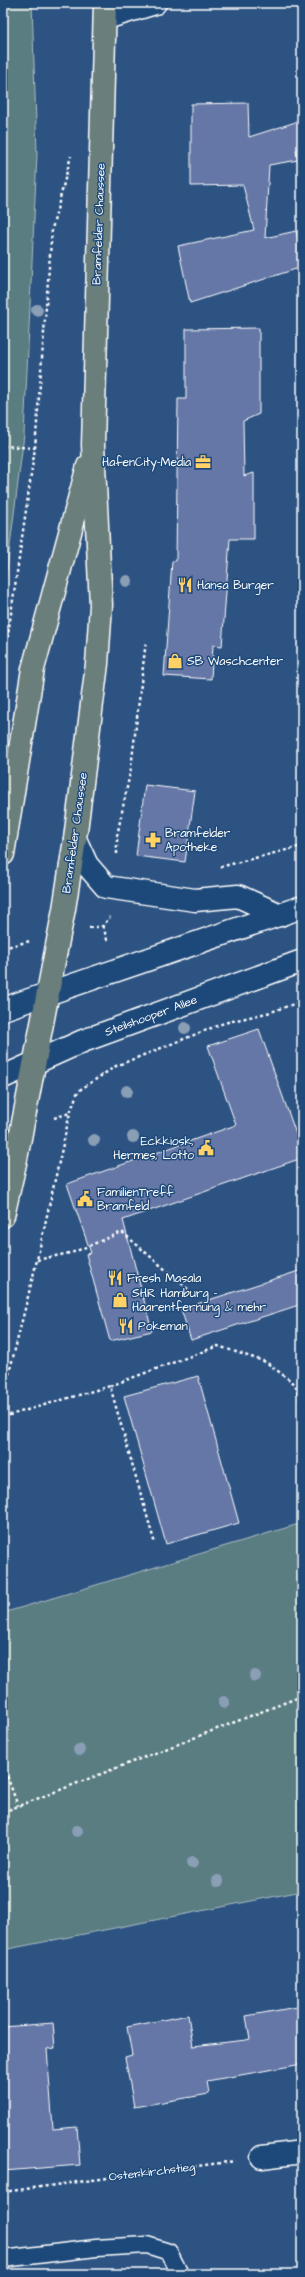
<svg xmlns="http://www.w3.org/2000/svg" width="305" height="2277" font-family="'Architects Daughter',sans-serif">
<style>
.green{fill:#5a7d82;stroke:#acbec0}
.building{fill:#6577a6;stroke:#fff}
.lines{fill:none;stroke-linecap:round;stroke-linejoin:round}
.service-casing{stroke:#fff;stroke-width:19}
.minor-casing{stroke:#fff;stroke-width:25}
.secondary-casing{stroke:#fff;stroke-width:25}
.primary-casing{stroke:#fff;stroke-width:25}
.path{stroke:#fff;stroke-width:2.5;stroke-dasharray:3 3;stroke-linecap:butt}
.service{stroke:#1f4a7a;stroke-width:16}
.minor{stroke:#1f4a7a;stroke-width:22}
.secondary{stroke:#1f4a7a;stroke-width:22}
.primary{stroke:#6b7f7c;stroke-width:22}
.tree{fill:#8a9fb6}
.labels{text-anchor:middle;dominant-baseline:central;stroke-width:3;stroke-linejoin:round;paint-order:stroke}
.street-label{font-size:12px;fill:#fff;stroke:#1f4a7a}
.poi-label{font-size:12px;fill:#fff;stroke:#1f4a7a;text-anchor:start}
</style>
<rect width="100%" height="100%" fill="#2d5383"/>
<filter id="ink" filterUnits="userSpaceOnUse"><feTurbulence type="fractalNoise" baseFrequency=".025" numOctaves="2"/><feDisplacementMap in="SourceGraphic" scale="8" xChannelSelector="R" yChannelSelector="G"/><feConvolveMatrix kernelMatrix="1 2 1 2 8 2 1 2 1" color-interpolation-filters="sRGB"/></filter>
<g filter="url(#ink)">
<g class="green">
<path d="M3 3H32L37 154 24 435 3 601Z"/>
<path d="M302 1523V1891L3 1950V1613Z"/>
</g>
<g class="building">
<path d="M248 103 249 137 302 120V149L296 150 298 160 269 165 265 238 296 231 302 255V267L190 303 178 246 254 230 243 185 191 186V104Z"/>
<path d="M259 328V414L243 421 244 476 254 473V539H230L222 646 213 645 211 679 164 676 172 561H176L178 399H186V329Z"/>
<path d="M145 785 195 791 185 862 136 856Z"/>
<path d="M259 1029 302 1151V1158L123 1220 152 1331 110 1341 86 1254 91 1253 67 1184 236 1125 208 1046Z"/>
<path d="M302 1270V1304L191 1340 181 1309Z"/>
<path d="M198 1376 239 1523 166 1544 124 1396Z"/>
<path d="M302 2006V2064L207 2081 209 2094 134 2107 125 2057 132 2055 127 2027 188 2015 193 2046 246 2040 250 2039 246 2016Z"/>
<path d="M53 2023 55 2048 47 2049 53 2129 77 2127 80 2165 3 2171V2027Z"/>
</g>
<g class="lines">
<defs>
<path id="service" d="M3 2259 96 2248 147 2245 169 2252 180 2274"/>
<g id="minor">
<path d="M106 18 155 3"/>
<path d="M262 2157 302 2152"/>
</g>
<g id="secondary">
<path d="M75 839 87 865 106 887 195 900 238 896 280 915"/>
<path d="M3 1009 302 907"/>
<path d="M3 1077 83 1041 302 961"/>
</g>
<g id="primary">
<path d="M3 854 33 669 88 466"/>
<path d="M3 1216 16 1159 64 909 75 839 97 664 101 605 93 445 105 3"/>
</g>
</defs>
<use href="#service" class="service-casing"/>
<use href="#minor" class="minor-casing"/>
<use href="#secondary" class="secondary-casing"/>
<use href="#primary" class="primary-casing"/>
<g class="path">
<path d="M3 446 35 448"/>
<path d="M4 662 35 448 52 229 71 156"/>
<path d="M117 854V836L131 768 146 641"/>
<path d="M220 867 302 846"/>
<path d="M103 926 108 943"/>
<path d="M89 928 103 926 110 917"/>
<path d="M3 948 30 941"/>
<path d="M54 1118 70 1113 78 1091 116 1066 224 1023 271 1012 302 1001"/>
<path d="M37 1260 74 1252 122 1232 189 1290"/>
<path d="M110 1386 218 1346 266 1362 295 1384 302 1407"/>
<path d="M3 1398 37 1260 70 1113"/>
<path d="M3 1417 110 1386 155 1544"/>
<path d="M3 1765 18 1806"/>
<path d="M3 1812 302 1696"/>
<path d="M3 2192 235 2161"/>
</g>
<use href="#service" class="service"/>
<use href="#minor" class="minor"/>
<use href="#secondary" class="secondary"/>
<use href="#primary" class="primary"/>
</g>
<g class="tree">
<circle cx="37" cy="310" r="6"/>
<circle cx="127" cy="581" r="6"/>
<circle cx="185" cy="1028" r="6"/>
<circle cx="127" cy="1091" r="6"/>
<circle cx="133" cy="1137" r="6"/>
<circle cx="94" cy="1140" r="6"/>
<circle cx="255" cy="1676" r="6"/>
<circle cx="224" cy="1702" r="6"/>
<circle cx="79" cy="1750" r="6"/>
<circle cx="77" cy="1831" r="6"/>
<circle cx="192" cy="1863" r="6"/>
<circle cx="218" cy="1881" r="6"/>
</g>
</g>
<defs>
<symbol id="office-bare" viewBox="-9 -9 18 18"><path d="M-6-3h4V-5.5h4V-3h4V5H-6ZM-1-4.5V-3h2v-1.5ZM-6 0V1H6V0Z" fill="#ffd166" stroke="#1f4a7a" stroke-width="2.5" paint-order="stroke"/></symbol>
<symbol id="restaurant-bare" viewBox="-9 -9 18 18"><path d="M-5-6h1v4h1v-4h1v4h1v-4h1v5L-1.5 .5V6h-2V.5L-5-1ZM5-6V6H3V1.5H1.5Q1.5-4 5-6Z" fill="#ffd166" stroke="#1f4a7a" stroke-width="2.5" paint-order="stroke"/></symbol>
<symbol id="shop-bare" viewBox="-9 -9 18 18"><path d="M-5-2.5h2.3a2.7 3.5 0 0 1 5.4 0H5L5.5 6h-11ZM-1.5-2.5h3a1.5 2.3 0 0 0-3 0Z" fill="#ffd166" stroke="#1f4a7a" stroke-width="2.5" paint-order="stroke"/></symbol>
<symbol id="pharmacy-bare" viewBox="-9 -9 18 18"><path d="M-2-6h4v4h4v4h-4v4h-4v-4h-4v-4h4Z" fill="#ffd166" stroke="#1f4a7a" stroke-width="2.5" paint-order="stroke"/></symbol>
<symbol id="civic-bare" viewBox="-9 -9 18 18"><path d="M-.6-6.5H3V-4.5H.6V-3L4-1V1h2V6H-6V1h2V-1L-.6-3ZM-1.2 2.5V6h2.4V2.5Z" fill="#ffd166" stroke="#1f4a7a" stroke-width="2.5" paint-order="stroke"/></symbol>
</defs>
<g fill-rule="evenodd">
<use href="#office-bare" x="192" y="451" width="22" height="22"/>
<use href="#restaurant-bare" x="174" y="574" width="22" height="22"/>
<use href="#shop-bare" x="164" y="650" width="22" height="22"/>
<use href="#pharmacy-bare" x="142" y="829" width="22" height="22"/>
<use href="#civic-bare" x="195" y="1137" width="22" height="22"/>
<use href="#civic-bare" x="74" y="1188" width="22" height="22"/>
<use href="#restaurant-bare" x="104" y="1267" width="22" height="22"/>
<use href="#shop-bare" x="109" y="1289" width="22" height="22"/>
<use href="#restaurant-bare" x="115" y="1315" width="22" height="22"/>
</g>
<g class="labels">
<g class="street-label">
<text transform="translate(99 224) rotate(-88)">Bramfelder Chaussee</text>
<text transform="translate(75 833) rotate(-82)">Bramfelder Chaussee</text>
<text transform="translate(151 1016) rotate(-20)">Steilshooper Allee</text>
<text transform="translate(152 2172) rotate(-7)">Osterkirchstieg</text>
</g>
<g class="poi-label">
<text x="191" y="462" text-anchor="end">HafenCity-Media</text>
<text x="197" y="585">Hansa Burger</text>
<text x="187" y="661">SB Waschcenter</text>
<text x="165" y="833">Bramfelder<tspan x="165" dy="14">Apotheke</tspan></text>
<text x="194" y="1141" text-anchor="end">Eckkiosk,<tspan x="194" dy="14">Hermes, Lotto</tspan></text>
<text x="97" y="1192">FamilienTreff<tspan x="97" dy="14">Bramfeld</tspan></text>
<text x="127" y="1278">Fresh Masala</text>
<text x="132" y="1293">SHR Hamburg -<tspan x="132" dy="14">Haarentfernung &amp; mehr</tspan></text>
<text x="138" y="1326">Pokeman</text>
</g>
</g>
<rect width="305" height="2277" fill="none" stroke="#1f4a7a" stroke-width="16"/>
<rect x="8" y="8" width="289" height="2261" fill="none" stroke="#fff" stroke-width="1.5" filter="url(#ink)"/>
</svg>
